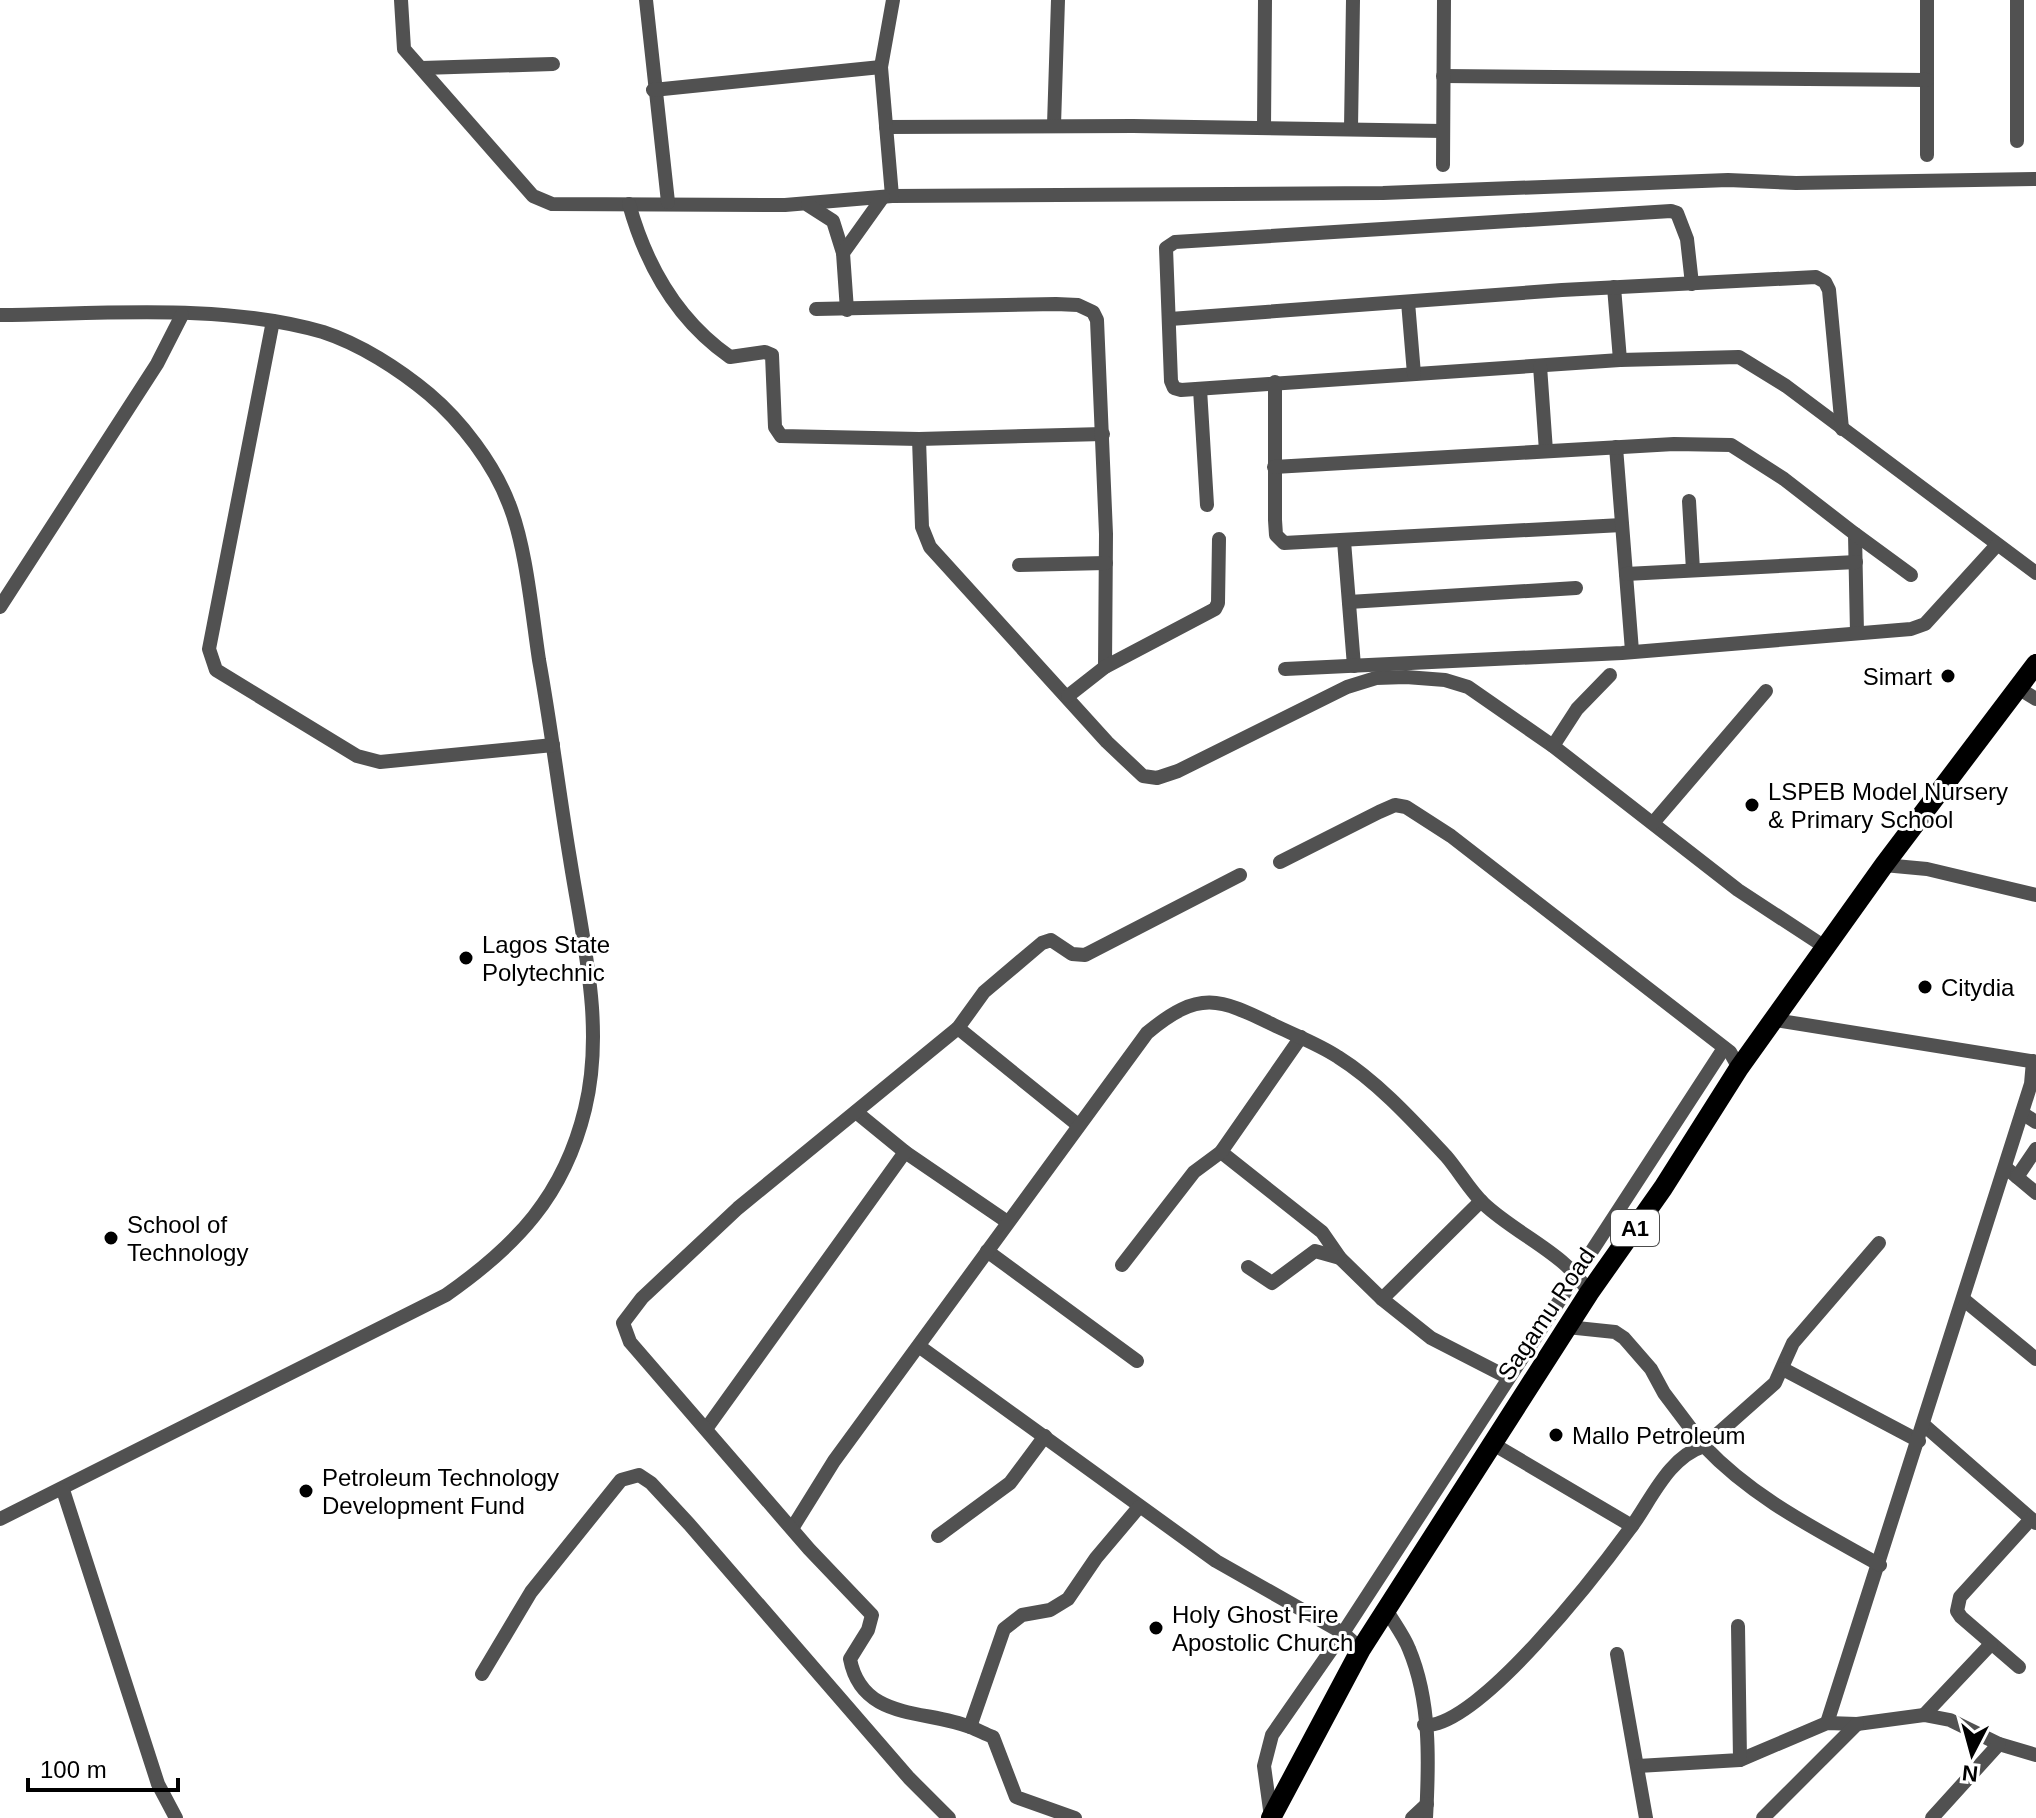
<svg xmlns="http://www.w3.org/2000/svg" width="2036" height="1818" font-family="Helvetica,sans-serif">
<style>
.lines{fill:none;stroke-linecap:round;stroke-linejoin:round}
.minor{stroke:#515151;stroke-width:14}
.highway{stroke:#000;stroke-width:20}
.poi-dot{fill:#000;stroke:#fff;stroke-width:3}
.labels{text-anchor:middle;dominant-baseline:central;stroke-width:6;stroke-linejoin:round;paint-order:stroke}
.shield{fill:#fff;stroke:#4c4c4c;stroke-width:2}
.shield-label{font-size:22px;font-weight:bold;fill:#000}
.poi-label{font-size:24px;fill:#000;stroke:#fff;text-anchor:start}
.street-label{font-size:24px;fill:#000;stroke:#fff}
</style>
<rect width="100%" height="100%" fill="#fff"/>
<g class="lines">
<g class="minor">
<path d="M401 0 404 49 533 196 552 204 785 205 892 196 1383 193 1728 180 1796 183 2036 179"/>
<path d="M646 0 668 202"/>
<path d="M1927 0V155"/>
<path d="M2017 0V141"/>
<path d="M422 68 553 64"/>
<path d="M1443 76 1927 80"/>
<path d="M653 90 881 67"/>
<path d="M1054 125 1058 0"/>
<path d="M886 127 1133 126 1443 131"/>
<path d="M1264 128 1265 0"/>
<path d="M1351 128 1353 0"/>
<path d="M1443 165 1444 0"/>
<path d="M892 196 881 67 893 0"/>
<path d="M629 204C646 265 677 320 730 357L765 352 772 355 775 427 781 436 919 439 1103 434"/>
<path d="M808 205 833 221 843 253"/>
<path d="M1692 284 1687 239 1677 213 1671 211 1175 242 1166 248 1171 381 1174 388 1181 390 1620 360 1739 357 1786 386 2036 573"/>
<path d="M1614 287 1620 360"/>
<path d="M1408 302 1414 374"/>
<path d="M816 309 1056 304 1078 305 1093 312 1097 320 1106 534 1105 667"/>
<path d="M847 310 843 253 883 197"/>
<path d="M0 315C103 314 224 303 323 332 360 344 399 369 429 394 461 421 494 464 509 504 526 546 532 614 539 660 551 726 559 793 570 859 583 942 605 1027 585 1109 564 1196 516 1246 446 1295L0 1519"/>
<path d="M1170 319 1562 290 1816 277 1825 282 1829 290 1842 429"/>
<path d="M273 321 209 649 216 670 357 756 380 762 553 745"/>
<path d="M1540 366 1546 451"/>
<path d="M1275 382V520L1276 535 1284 543 1622 525"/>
<path d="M1200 389 1207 505"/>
<path d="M919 439 922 527 930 547 1107 742 1143 776 1157 778 1178 771 1347 687 1376 678 1406 677 1445 680 1468 687 1553 746 1738 890 1825 947"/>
<path d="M1616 447 1632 651"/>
<path d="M1274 467 1674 444 1731 445 1784 479 1855 534 1857 633"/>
<path d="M1689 501 1693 570"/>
<path d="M1855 534 1911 575"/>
<path d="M1344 541 1354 666"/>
<path d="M1019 565 1106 563"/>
<path d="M1626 574 1856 562"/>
<path d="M1349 602 1576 588"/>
<path d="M0 607 157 364 182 315"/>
<path d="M1285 669 1622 653 1911 629 1925 624 1996 546"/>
<path d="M2018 688 2036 699"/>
<path d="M1068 696 1105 667 1215 609 1218 603 1219 539"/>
<path d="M1553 746 1577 709 1610 675"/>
<path d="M1653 823 1766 691"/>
<path d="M1280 862 1379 812 1395 805 1406 807 1451 836 1730 1052 1739 1068"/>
<path d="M1884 865 1927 869 2036 895"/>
<path d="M1775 1020 2036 1062"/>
<path d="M958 1028 1078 1125"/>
<path d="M856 1112 905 1152 1006 1221"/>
<path d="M2022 1113 2036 1122"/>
<path d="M1221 1152 1322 1232 1340 1258 1382 1299 1431 1338 1507 1377"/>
<path d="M2005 1167 2036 1193"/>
<path d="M2017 1177 2036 1149"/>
<path d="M987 1251 1137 1361"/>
<path d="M1122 1265 1194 1172 1221 1152 1301 1037"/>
<path d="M1248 1267 1272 1283 1315 1251 1340 1258"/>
<path d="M1382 1299 1481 1201"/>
<path d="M1963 1299 2036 1359"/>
<path d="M1567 1327 1615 1332 1624 1338 1651 1369 1664 1393 1704 1446 1775 1383 1793 1343 1879 1243"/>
<path d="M920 1347 1216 1561 1343 1633 1361 1649"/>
<path d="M1783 1369 1919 1441"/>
<path d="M1925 1426 2036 1523"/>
<path d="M706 1429 905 1152"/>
<path d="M1493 1444 1632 1526"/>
<path d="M63 1490 158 1784 176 1818"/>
<path d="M793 1527 834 1461 1147 1033C1201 988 1220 999 1278 1027 1299 1037 1320 1045 1338 1057 1378 1082 1414 1122 1446 1156 1459 1171 1470 1191 1484 1204 1517 1235 1567 1254 1589 1293"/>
<path d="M938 1536 1010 1483 1045 1436"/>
<path d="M1387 1611C1394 1623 1404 1636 1409 1649 1431 1701 1429 1763 1426 1818"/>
<path d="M1617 1654 1646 1818"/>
<path d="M2019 1667 1961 1617 1957 1611 1960 1597 2031 1519"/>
<path d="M482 1674 531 1592 621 1480 639 1475 651 1483 689 1524 909 1778 949 1818"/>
<path d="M1924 1715 1991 1644"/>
<path d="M1827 1723 2031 1084 2033 1061"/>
<path d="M1424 1725C1477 1730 1600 1570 1632 1526 1652 1498 1669 1457 1704 1446 1754 1499 1818 1530 1880 1565"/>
<path d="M970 1727 1004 1629 1022 1615 1050 1610 1068 1599 1096 1558 1139 1507"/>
<path d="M1740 1760 1827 1723 1857 1724 1924 1715 1950 1720 1999 1744 2036 1755"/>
<path d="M1638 1766 1740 1760 1738 1626"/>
<path d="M1271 1817 1264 1766 1272 1735 1343 1633 1724 1048"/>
<path d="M1075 1818 1016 1797 993 1737C985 1734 978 1730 970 1727 925 1709 862 1721 850 1659L868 1630 872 1615 809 1549 630 1342 623 1323 642 1298 738 1208 958 1028 984 992 1042 943 1051 940 1072 954 1085 955 1240 875"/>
<path d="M1412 1818 1427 1804"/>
<path d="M1763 1818 1857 1724"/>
<path d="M1932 1818 1999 1744"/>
</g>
<path class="highway" d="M1271 1818 1361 1649 1589 1293 1663 1188 1739 1068 1884 865 2036 664"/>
</g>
<g class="poi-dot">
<circle cx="1948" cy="676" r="8"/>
<circle cx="1752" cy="805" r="8"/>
<circle cx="466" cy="958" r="8"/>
<circle cx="1925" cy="987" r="8"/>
<circle cx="111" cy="1238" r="8"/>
<circle cx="1556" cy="1435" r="8"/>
<circle cx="306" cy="1491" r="8"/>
<circle cx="1156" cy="1628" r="8"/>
</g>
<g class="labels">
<rect class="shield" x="1611" y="1210" width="48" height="36" rx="6"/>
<g class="shield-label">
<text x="1635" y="1228">A1</text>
</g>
<g class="poi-label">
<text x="1932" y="676" text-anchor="end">Simart</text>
<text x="1768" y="791">LSPEB Model Nursery<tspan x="1768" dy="28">&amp; Primary School</tspan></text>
<text x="482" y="944">Lagos State<tspan x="482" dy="28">Polytechnic</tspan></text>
<text x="1941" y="987">Citydia</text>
<text x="127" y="1224">School of<tspan x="127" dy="28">Technology</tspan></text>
<text x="1572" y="1435">Mallo Petroleum</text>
<text x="322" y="1477">Petroleum Technology<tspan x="322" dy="28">Development Fund</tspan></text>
<text x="1172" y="1614">Holy Ghost Fire<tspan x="1172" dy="28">Apostolic Church</tspan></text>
</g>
<g class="street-label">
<text transform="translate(1546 1314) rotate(-56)">Sagamu Road</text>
</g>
</g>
<g transform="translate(1972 1754) rotate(186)" stroke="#ffffff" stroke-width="6" paint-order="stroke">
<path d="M0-6L14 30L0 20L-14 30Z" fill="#000000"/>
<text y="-12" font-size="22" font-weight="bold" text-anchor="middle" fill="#000000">N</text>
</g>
<path d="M28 1778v12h150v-12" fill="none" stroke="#000000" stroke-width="4"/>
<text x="40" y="1778" font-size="24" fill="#000000" stroke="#ffffff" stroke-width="6" paint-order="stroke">100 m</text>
</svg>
